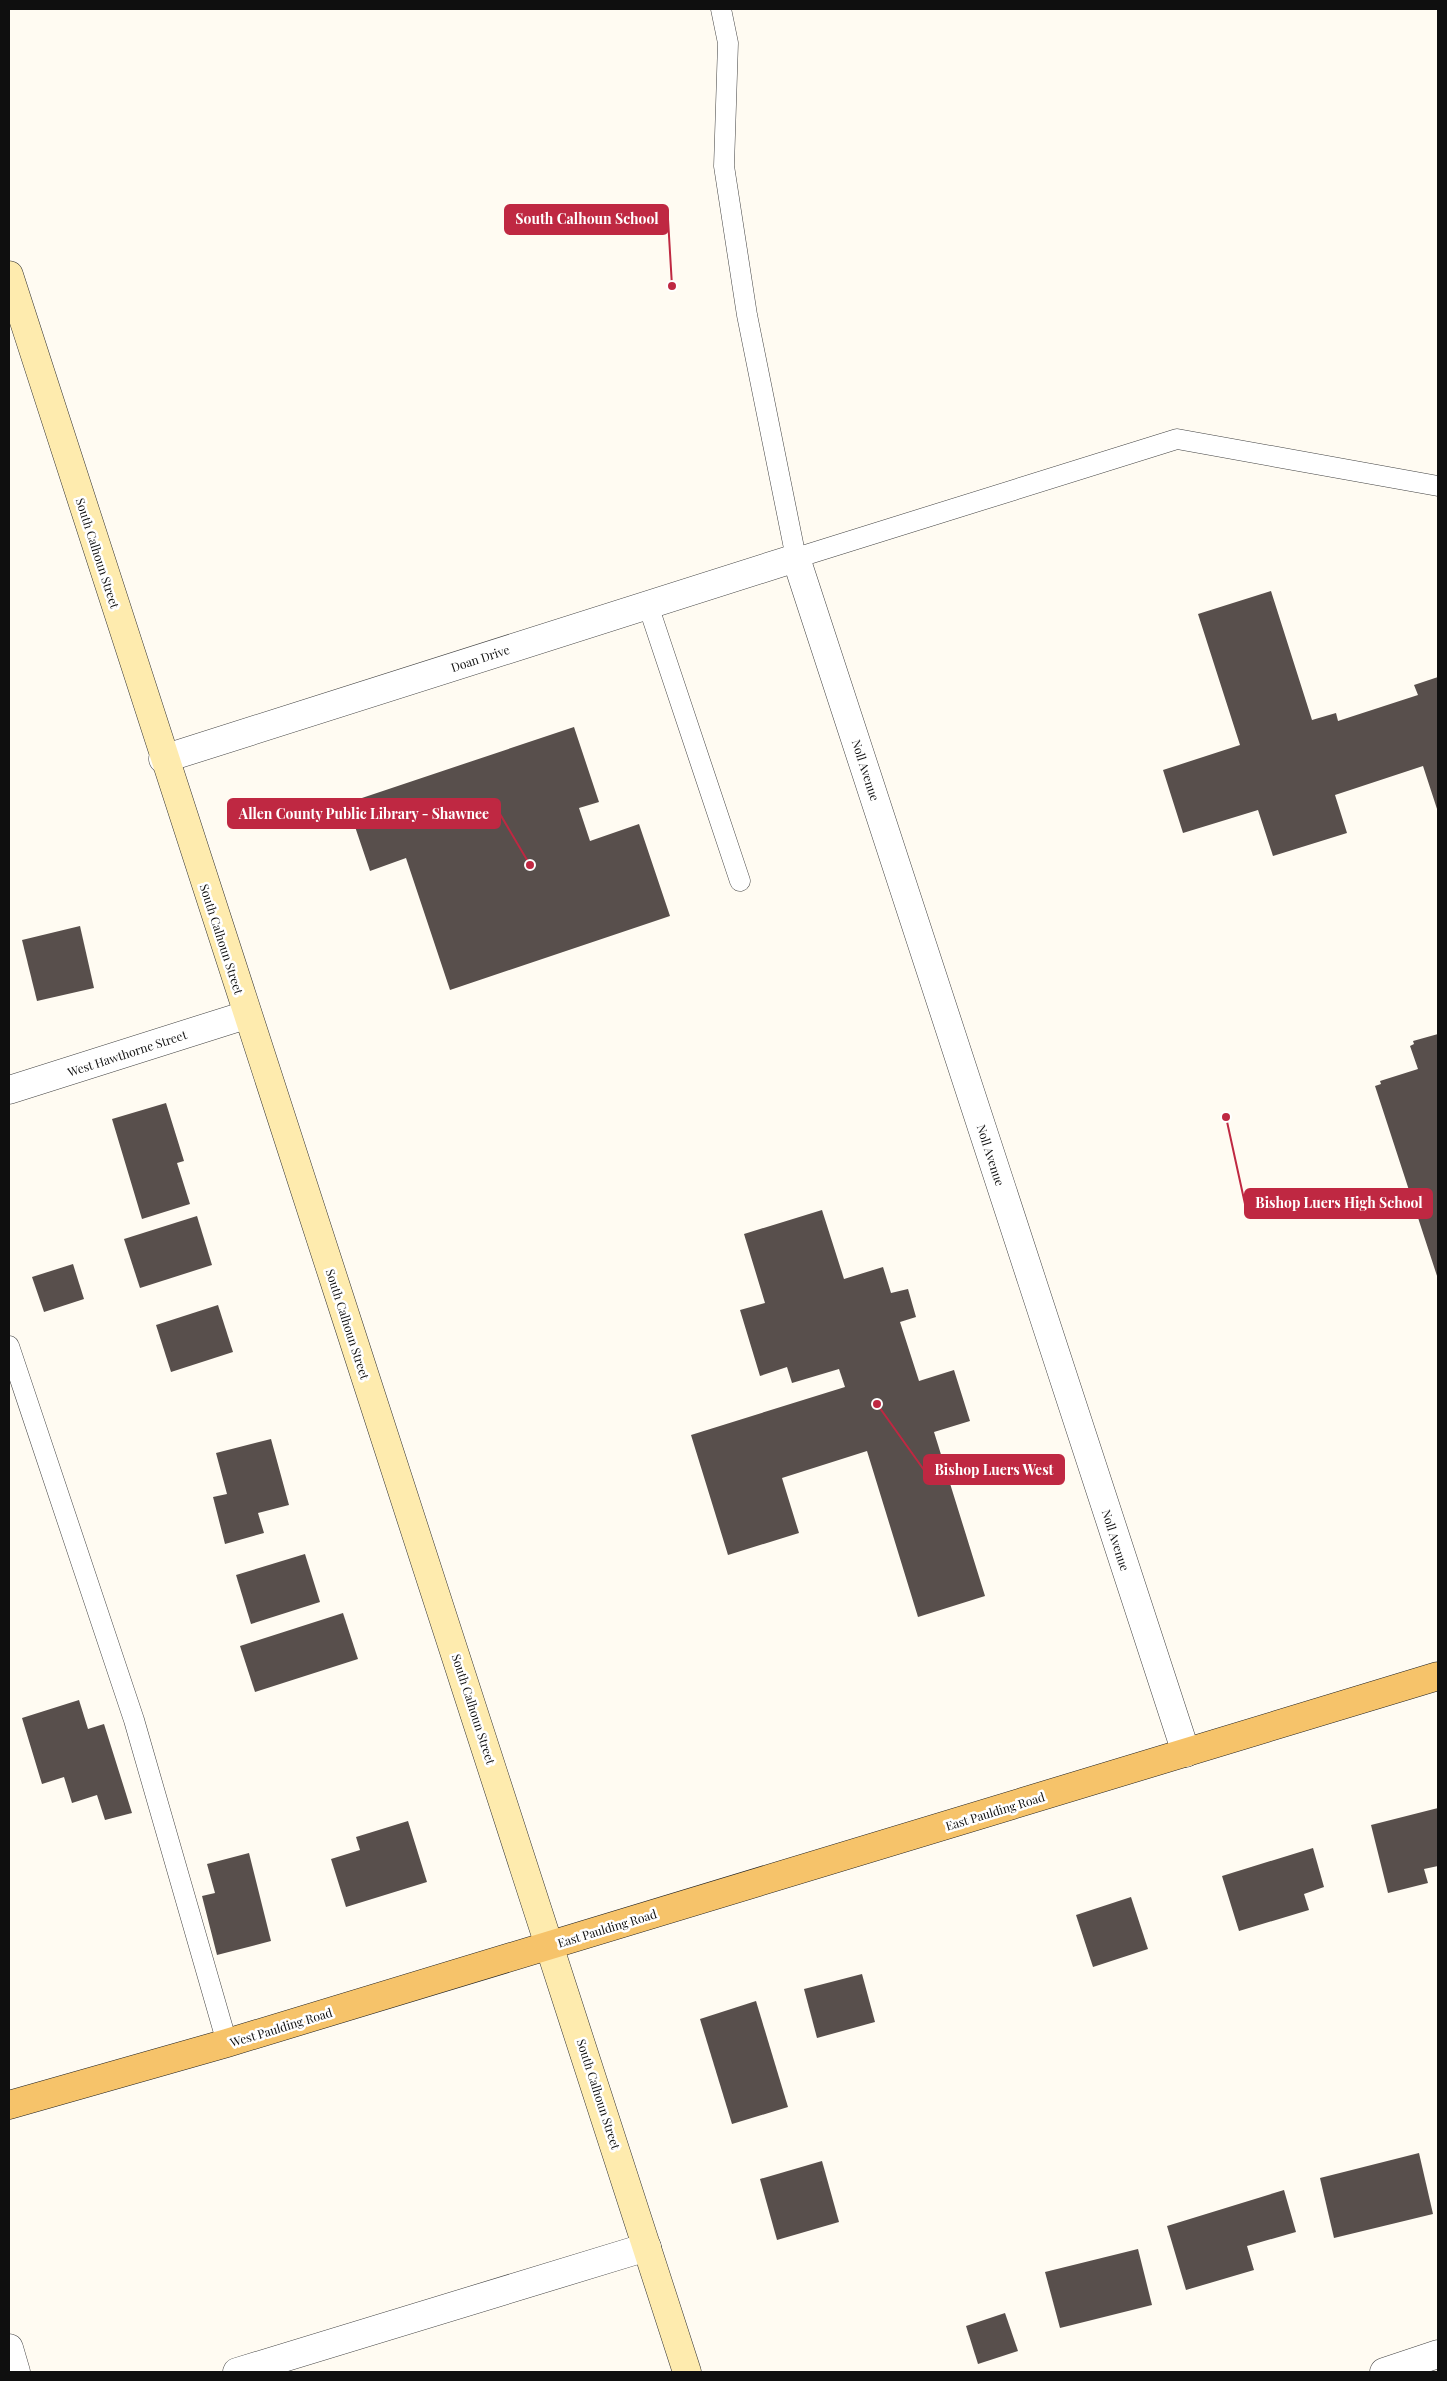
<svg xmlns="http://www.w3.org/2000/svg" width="1447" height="2381" font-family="'Playfair Display',serif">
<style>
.building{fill:#584f4c}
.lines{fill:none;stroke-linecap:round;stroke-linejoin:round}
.lane-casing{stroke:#424242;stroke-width:21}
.street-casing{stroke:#424242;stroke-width:29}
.secondary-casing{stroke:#313131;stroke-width:29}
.primary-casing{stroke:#202020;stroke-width:29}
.lane{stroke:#fff;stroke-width:20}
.street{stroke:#fff;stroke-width:28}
.secondary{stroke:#feebae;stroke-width:28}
.primary{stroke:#f6c36a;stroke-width:28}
.labels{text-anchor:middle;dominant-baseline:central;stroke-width:5;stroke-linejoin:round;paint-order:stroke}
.street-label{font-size:12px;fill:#0f0f0f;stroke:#fff}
.leader{fill:none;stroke:#bf2842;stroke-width:2}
.callout-dot{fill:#bf2842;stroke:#fff;stroke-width:2}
.callout{fill:#bf2842;stroke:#bf2842;stroke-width:2}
.callout-label{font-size:14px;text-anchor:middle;font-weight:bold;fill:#fff}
</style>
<rect width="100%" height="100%" fill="#fffbf2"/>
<g class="building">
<path d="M1271 591 1312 720 1336 713 1338 721 1418 695 1414 685 1438 677V812L1423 766 1335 795 1347 833 1273 856 1258 810 1183 833 1163 770 1240 745 1198 614Z"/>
<path d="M574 727 599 802 579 808 590 841 639 824 670 916 450 990 406 858 370 871 347 803Z"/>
<path d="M80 926 94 988 37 1001 22 940Z"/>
<path d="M1438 1034V1279L1375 1086 1381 1084 1380 1081 1418 1069 1410 1046 1414 1044 1413 1041Z"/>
<path d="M166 1103 184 1161 177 1163 190 1204 142 1219 112 1119Z"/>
<path d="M822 1210 844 1279 883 1267 891 1293 908 1289 916 1317 900 1322 919 1381 954 1370 970 1421 934 1432 985 1596 918 1617 867 1451 782 1478 799 1533 728 1555 691 1435 845 1387 839 1369 792 1383 787 1367 760 1376 740 1310 765 1303 744 1234Z"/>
<path d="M197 1216 212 1265 140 1288 124 1239Z"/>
<path d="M73 1264 84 1299 44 1312 32 1277Z"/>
<path d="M218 1305 233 1352 171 1372 156 1325Z"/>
<path d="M271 1439 289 1505 258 1513 264 1533 225 1544 213 1497 227 1494 216 1453Z"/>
<path d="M305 1554 320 1602 251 1624 236 1575Z"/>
<path d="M343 1613 358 1659 255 1692 240 1646Z"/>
<path d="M79 1700 88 1729 104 1724 132 1813 105 1820 97 1795 72 1803 64 1777 42 1784 22 1718Z"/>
<path d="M1438 1808V1866L1424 1869 1428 1883 1388 1893 1371 1825Z"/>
<path d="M408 1821 427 1882 346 1907 331 1859 360 1850 356 1837Z"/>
<path d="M1313 1848 1324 1887 1304 1894 1309 1910 1239 1931 1222 1876Z"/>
<path d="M249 1853 271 1941 217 1955 202 1896 215 1893 207 1864Z"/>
<path d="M1131 1897 1148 1949 1093 1967 1076 1915Z"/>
<path d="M862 1974 875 2022 817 2038 804 1989Z"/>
<path d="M756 2001 788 2107 732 2124 700 2019Z"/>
<path d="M1419 2153 1433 2214 1334 2238 1320 2178Z"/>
<path d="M822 2161 839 2222 777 2240 760 2179Z"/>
<path d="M1284 2190 1296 2232 1247 2246 1254 2270 1186 2290 1167 2226Z"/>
<path d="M1138 2249 1152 2305 1060 2328 1045 2272Z"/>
<path d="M1005 2313 1018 2351 978 2364 966 2326Z"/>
</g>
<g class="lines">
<defs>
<g id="lane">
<path d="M721 9 728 43 724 166 747 315 796 558 1177 439 1438 486"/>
<path d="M648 605 740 881"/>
<path d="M9 1346 134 1720 227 2043"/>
</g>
<g id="street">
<path d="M163 759 796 558 1186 1753"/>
<path d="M9 1090 246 1015"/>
<path d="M9 2348 16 2372"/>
<path d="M237 2372 647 2247"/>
<path d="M1384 2372 1438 2354"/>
</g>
<path id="secondary" d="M9 275C232 975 464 1672 687 2372"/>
<path id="primary" d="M9 2105 227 2043 1438 1676"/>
</defs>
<use href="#lane" class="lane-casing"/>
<use href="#street" class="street-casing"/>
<use href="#secondary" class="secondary-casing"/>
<use href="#primary" class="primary-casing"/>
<use href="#lane" class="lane"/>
<use href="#street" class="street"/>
<use href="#secondary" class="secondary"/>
<use href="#primary" class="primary"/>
</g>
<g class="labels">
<g class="street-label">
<text transform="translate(98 553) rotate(72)">South Calhoun Street</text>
<text transform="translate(480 658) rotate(-18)">Doan Drive</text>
<text transform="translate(866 770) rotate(72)">Noll Avenue</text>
<text transform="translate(222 939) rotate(72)">South Calhoun Street</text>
<text transform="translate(127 1053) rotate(-18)">West Hawthorne Street</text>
<text transform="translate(991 1155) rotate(72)">Noll Avenue</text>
<text transform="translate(348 1324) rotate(72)">South Calhoun Street</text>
<text transform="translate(1116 1540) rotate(72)">Noll Avenue</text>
<text transform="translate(474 1709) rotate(72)">South Calhoun Street</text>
<text transform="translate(995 1811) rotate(-17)">East Paulding Road</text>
<text transform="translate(607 1928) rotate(-17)">East Paulding Road</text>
<text transform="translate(281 2027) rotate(-17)">West Paulding Road</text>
<text transform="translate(599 2094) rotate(72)">South Calhoun Street</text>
</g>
</g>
<path class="leader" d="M672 286L668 219M530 865L500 814M1226 1117L1245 1204M877 1404L924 1470"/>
<g class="callout-dot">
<circle cx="672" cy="286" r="5"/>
<circle cx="530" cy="865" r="5"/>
<circle cx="1226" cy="1117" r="5"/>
<circle cx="877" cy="1404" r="5"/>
</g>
<g class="callout">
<rect x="505" y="205" width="163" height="29" rx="5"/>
<rect x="228" y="799" width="272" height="29" rx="5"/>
<rect x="1245" y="1189" width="187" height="29" rx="5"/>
<rect x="924" y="1455" width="140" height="29" rx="5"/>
</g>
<g class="callout-label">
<text x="587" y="224">South Calhoun School</text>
<text x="364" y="819">Allen County Public Library - Shawnee</text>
<text x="1339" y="1208">Bishop Luers High School</text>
<text x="994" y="1475">Bishop Luers West</text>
</g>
<rect width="1447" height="2381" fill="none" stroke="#0f0f0f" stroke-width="20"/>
</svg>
